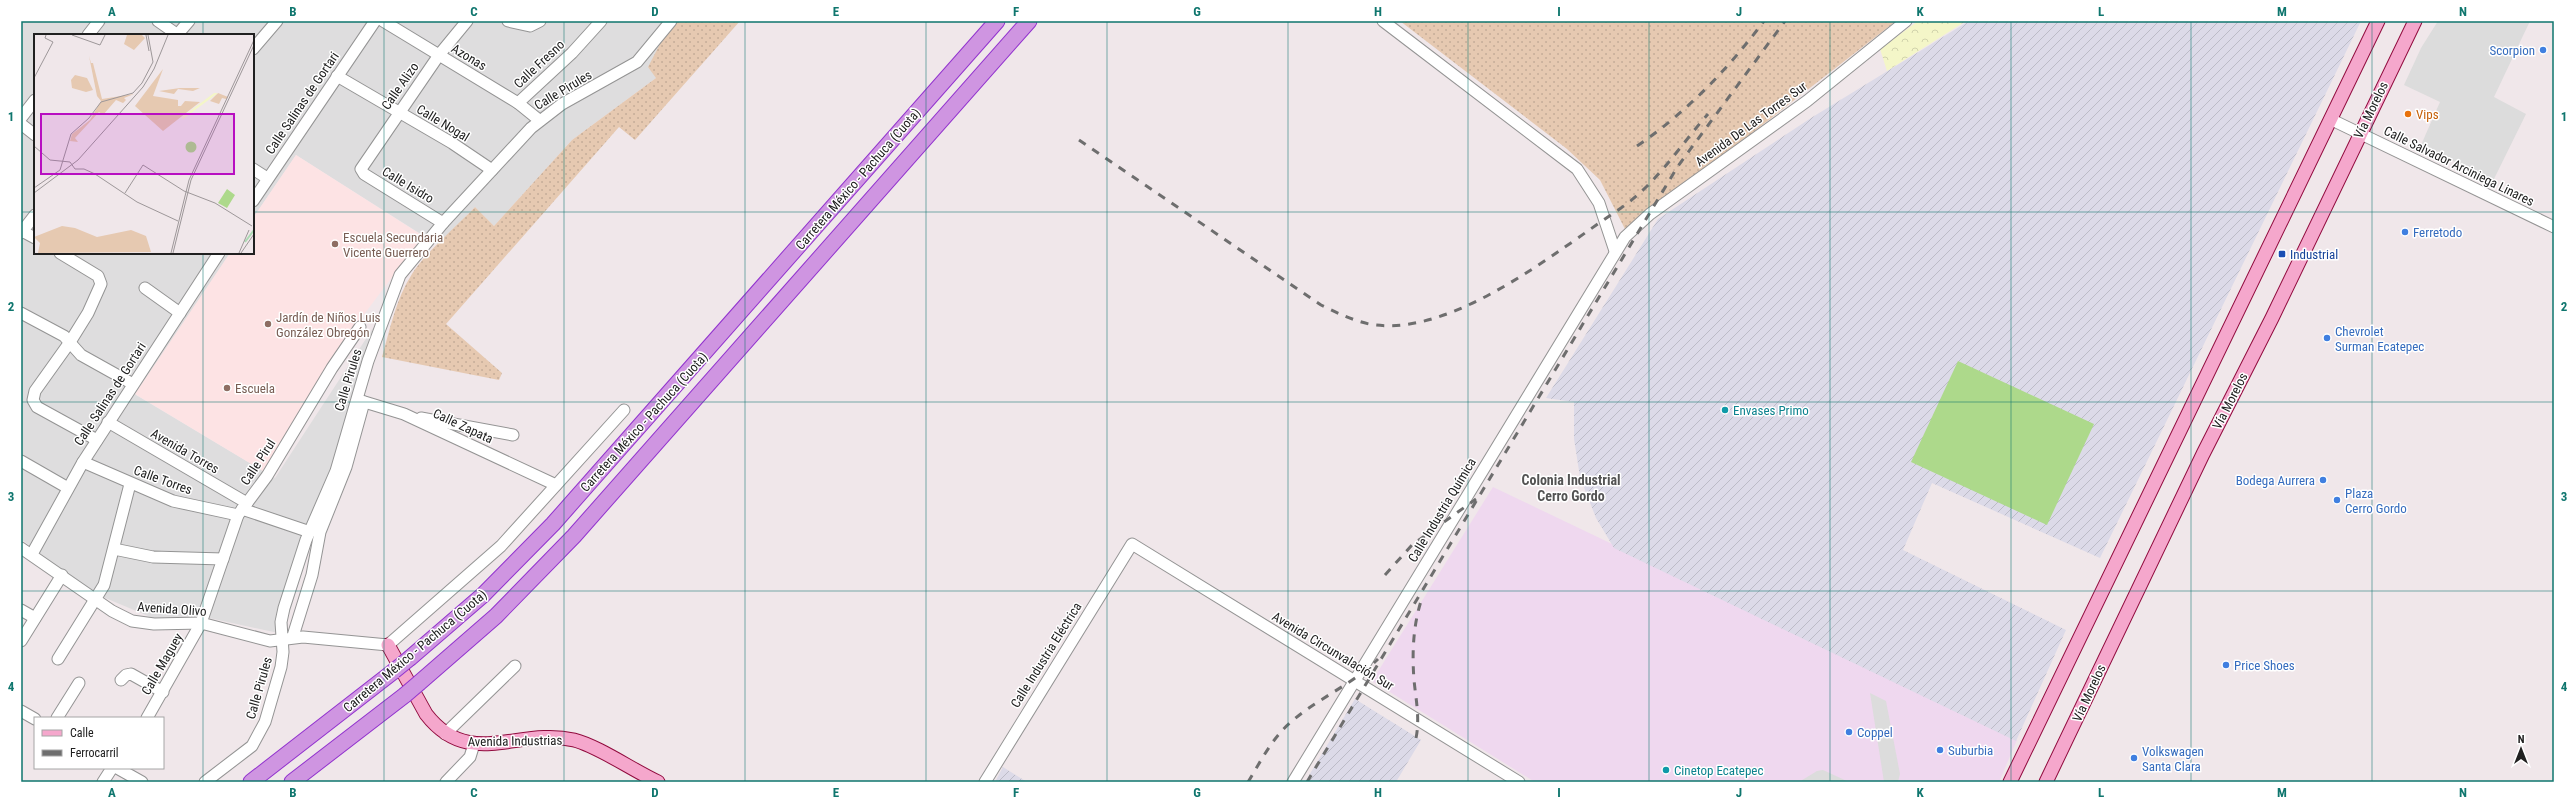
<svg xmlns="http://www.w3.org/2000/svg" width="2575" height="803" font-family="'Roboto Condensed',sans-serif">
<style>
.residential{fill:#deddde}
.commercial{fill:#efd8ef}
.industrial{fill:url(#industrial-furrows)}
.education{fill:#fde3e4}
.grass{fill:url(#grass-dots)}
.park{fill:url(#park-crowns)}
.pitch{fill:#add98b}
.parking{fill:#dcdcdc}
.lines{fill:none;stroke-linecap:round;stroke-linejoin:round}
.minor-casing{stroke:#949494;stroke-width:13}
.major-casing{stroke:#910b3e;stroke-width:15}
.highway-casing{stroke:#9233ce;stroke-width:17}
.minor{stroke:#fff;stroke-width:11}
.major{stroke:#f5a7cc;stroke-width:13}
.highway{stroke:#cf95e1;stroke-width:15}
.rail{stroke:#6e6e6e;stroke-width:3;stroke-dasharray:8 8;stroke-linecap:butt}
.highway-bridge-casing{stroke:#9233ce;stroke-width:17;stroke-linecap:butt}
.highway-bridge{stroke:#cf95e1;stroke-width:15}
.grid{fill:none;stroke:#0f766e;stroke-width:1;stroke-opacity:0.55}
.shop-dot{fill:#3f7fe0;stroke:#fff;stroke-width:1.5}
.food-dot{fill:#e8710a;stroke:#fff;stroke-width:1.5}
.education-dot{fill:#8d6e63;stroke:#fff;stroke-width:1.5}
.transit-dot{fill:#1a4fb4;stroke:#fff;stroke-width:1.5}
.culture-dot{fill:#0f9aa8;stroke:#fff;stroke-width:1.5}
.labels{text-anchor:middle;dominant-baseline:central;stroke-width:3;stroke-linejoin:round;paint-order:stroke}
.shop-label{font-size:13px;fill:#366cbe;stroke:#fff;text-anchor:start}
.street-label{font-size:13px;fill:#202020;stroke:#fff}
.food-label{font-size:13px;fill:#c56008;stroke:#fff;text-anchor:start}
.education-label{font-size:13px;fill:#785e54;stroke:#fff;text-anchor:start}
.transit-label{font-size:13px;fill:#164399;stroke:#fff;text-anchor:start}
.culture-label{font-size:13px;fill:#0d838f;stroke:#fff;text-anchor:start}
.neighbourhood-label{font-size:14px;font-weight:bold;fill:#535353;stroke:#fff}
.inset-river{fill:none;stroke:#abdab3;stroke-width:2}
.inset-road{fill:none;stroke:#9d9799;stroke-width:1}
.view{fill:#b80fc1;fill-opacity:0.15;stroke:#b80fc1;stroke-width:2}
.inset-edge{fill:none;stroke:#202020;stroke-width:2}
.neatline{fill:none;stroke:#0f766e;stroke-width:1.5}
.grid-label{font-size:13px;text-anchor:middle;font-weight:bold;fill:#0f766e}
</style>
<defs>
<pattern id="industrial-furrows" width="10" height="10" patternUnits="userSpaceOnUse"><rect width="10" height="10" fill="#dcdae8"/><path d="M-1 1l2-2M0 10L10 0M9 11l2-2" fill="none" stroke="#bcbbc7"/></pattern>
<pattern id="grass-dots" width="8" height="8" patternUnits="userSpaceOnUse"><rect width="8" height="8" fill="#e6c9b1"/><path d="M2 2h.1M6 6h.1" fill="none" stroke="#c5ac98" stroke-width="1.8" stroke-linecap="round"/></pattern>
<pattern id="park-crowns" width="20" height="18" patternUnits="userSpaceOnUse"><rect width="20" height="18" fill="#f4f6c8"/><path d="M2 6a3 3 0 1 1 6 0M12 15a3 3 0 1 1 6 0" fill="none" stroke="#d1d3ac"/></pattern>
</defs>
<rect width="100%" height="100%" fill="#f0e7ea"/>
<path class="residential" d="M21 21H672L656 78 572 140 494 226 475 207 438 245 296 155 253 218V35H35V253H230L136 395 275 478 373 328 349 421 283 634 200 616 153 618 91 592 21 539Z"/>
<path class="commercial" d="M1493 487 1857 661 2017 740 1999 782H1535L1372 681Z"/>
<g class="industrial">
<path d="M1969 21H2361L2100 558 1932 483 1903 550 2066 630 2016 741 1614 548 1596 518 1580 477 1574 439V402L1546 398 1658 219 1811 118Z"/>
<path d="M1355 699 1421 740 1396 782H1305Z"/>
<path d="M1003 767 1027 782H995Z"/>
</g>
<path class="education" d="M296 155 423 236 344 341 263 471 135 394 230 253H253V218Z"/>
<g class="grass">
<path d="M672 21H740L635 140 619 127 446 324 502 373 499 380 382 357C390 329 396 299 412 274 424 254 458 225 475 207L494 226 572 140 656 78 648 67Z"/>
<path d="M1400 21H1896L1626 231 1600 180 1567 149Z"/>
</g>
<path class="park" d="M1918 21H1966L1887 71 1880 49Z"/>
<path class="pitch" d="M1958 361 2094 424 2047 525 1911 462Z"/>
<g class="parking">
<path d="M2438 21H2530L2494 97 2526 114 2493 181 2421 145 2440 102 2404 85 2421 48Z"/>
<path d="M1870 693 1886 701 1900 774 1898 782H1884Z"/>
<path d="M1823 770 1849 782H1799L1817 771Z"/>
</g>
<g class="lines">
<defs>
<g id="minor">
<path d="M158 21 178 35"/>
<path d="M383 21 518 103 539 120"/>
<path d="M508 21 530 26 540 21"/>
<path d="M1383 21 1577 169 1599 203 1615 251"/>
<path d="M88 35 99 21"/>
<path d="M177 35 189 21"/>
<path d="M253 49 277 21"/>
<path d="M337 76 452 143 492 170"/>
<path d="M518 103 572 53 601 21"/>
<path d="M21 118 35 100"/>
<path d="M2330 119 2554 227"/>
<path d="M21 124 35 135"/>
<path d="M253 169 267 178"/>
<path d="M253 201 375 21"/>
<path d="M443 223 364 174 361 169 439 55 467 21"/>
<path d="M22 231 35 238"/>
<path d="M21 233 35 215"/>
<path d="M60 253 98 276 101 284 88 313 70 342 35 391 33 400 37 407 97 440"/>
<path d="M145 288 180 313"/>
<path d="M21 313 64 336 81 355 133 384"/>
<path d="M358 400 404 414 556 485"/>
<path d="M421 418 513 435"/>
<path d="M108 422 247 503"/>
<path d="M21 461 68 488"/>
<path d="M83 462 173 501 238 515"/>
<path d="M242 509 310 532"/>
<path d="M21 548 112 611 132 621 154 624 201 623 270 641 303 637 388 645 501 546 624 410"/>
<path d="M114 549 153 557 223 559"/>
<path d="M32 554 83 462 219 253"/>
<path d="M21 610 35 618"/>
<path d="M293 636 312 575 320 532 346 467 364 402"/>
<path d="M21 641 62 575"/>
<path d="M58 659 104 585 130 484"/>
<path d="M121 680 126 675 131 674 163 692"/>
<path d="M21 711 35 719"/>
<path d="M57 718 79 683"/>
<path d="M147 718 201 623 238 515 267 476 332 368 360 327"/>
<path d="M445 734 515 666"/>
<path d="M117 768 142 782"/>
<path d="M103 782 112 768"/>
<path d="M205 782 252 746 265 722 281 667 283 652 281 622 284 608 306 540 336 471 368 361 400 275 443 223 531 128 562 104 637 62 671 21"/>
<path d="M446 782 470 757 474 744"/>
<path d="M985 782 1132 544 1519 782"/>
<path d="M1293 782 1625 237 1650 214 1807 101 1906 21"/>
</g>
<g id="major">
<path d="M388 645 426 714C469 770 518 727 574 740 598 746 634 771 658 782"/>
<path d="M2010 782 2378 21"/>
<path d="M2046 782 2203 454 2272 318 2415 21"/>
</g>
<g id="highway">
<path d="M410 658 483 595 553 524 997 21"/>
<path d="M419 683 496 616 574 536 1029 21"/>
<path d="M251 782 394 671"/>
<path d="M292 782 405 695"/>
</g>
</defs>
<use href="#minor" class="minor-casing"/>
<use href="#major" class="major-casing"/>
<use href="#highway" class="highway-casing"/>
<use href="#minor" class="minor"/>
<use href="#major" class="major"/>
<use href="#highway" class="highway"/>
<g class="rail">
<path d="M1079 140 1321 305C1337 313 1352 320 1369 324 1451 339 1555 252 1621 208 1657 183 1679 147 1708 114"/>
<path d="M1637 146C1687 112 1728 69 1764 21"/>
<path d="M1385 575 1412 545 1476 499"/>
<path d="M1416 738C1420 719 1416 700 1414 680 1412 653 1413 627 1421 601"/>
<path d="M1248 782C1261 761 1272 738 1291 722 1318 698 1352 685 1378 659"/>
<path d="M1307 782 1678 166 1785 21"/>
</g>
<defs>
<g id="highway-bridge">
<path d="M394 671 410 658"/>
<path d="M405 695 419 683"/>
</g>
</defs>
<use href="#highway-bridge" class="highway-bridge-casing"/>
<use href="#highway-bridge" class="highway-bridge"/>
</g>
<path class="grid" d="M203 21V35M384 21V782M564 21V782M745 21V782M926 21V782M1107 21V782M1288 21V782M1468 21V782M1649 21V782M1830 21V782M2011 21V782M2191 21V782M2372 21V782M21 212H35M253 212H2554M203 253V782M21 402H2554M21 591H2554"/>
<g class="shop-dot">
<circle cx="2543" cy="50" r="4"/>
<circle cx="2405" cy="232" r="4"/>
<circle cx="2327" cy="338" r="4"/>
<circle cx="2323" cy="480" r="4"/>
<circle cx="2337" cy="500" r="4"/>
<circle cx="2226" cy="665" r="4"/>
<circle cx="1849" cy="732" r="4"/>
<circle cx="1940" cy="750" r="4"/>
<circle cx="2134" cy="758" r="4"/>
</g>
<circle class="food-dot" cx="2408" cy="114" r="4"/>
<g class="education-dot">
<circle cx="335" cy="244" r="4"/>
<circle cx="268" cy="324" r="4"/>
<circle cx="227" cy="388" r="4"/>
</g>
<rect class="transit-dot" x="2278" y="250" width="8" height="8" rx="2"/>
<g class="culture-dot">
<circle cx="1725" cy="410" r="4"/>
<circle cx="1666" cy="770" r="4"/>
</g>
<g class="labels">
<g class="shop-label">
<text x="2535" y="50" text-anchor="end">Scorpion</text>
<text x="2413" y="232">Ferretodo</text>
<text x="2335" y="331">Chevrolet<tspan x="2335" dy="15">Surman Ecatepec</tspan></text>
<text x="2315" y="480" text-anchor="end">Bodega Aurrera</text>
<text x="2345" y="493">Plaza<tspan x="2345" dy="15">Cerro Gordo</tspan></text>
<text x="2234" y="665">Price Shoes</text>
<text x="1857" y="732">Coppel</text>
<text x="1948" y="750">Suburbia</text>
<text x="2142" y="751">Volkswagen<tspan x="2142" dy="15">Santa Clara</tspan></text>
</g>
<g class="street-label">
<text transform="translate(469 57) rotate(31)">Azonas</text>
<text transform="translate(539 64) rotate(-43)">Calle Fresno</text>
<text transform="translate(400 86) rotate(-55)">Calle Alizo</text>
<text transform="translate(563 90) rotate(-31)">Calle Pirules</text>
<text transform="translate(302 103) rotate(-56)">Calle Salinas de Gortari</text>
<text transform="translate(2371 110) rotate(-64)">Vía Morelos</text>
<text transform="translate(443 123) rotate(31)">Calle Nogal</text>
<text transform="translate(1751 124) rotate(-36)">Avenida De Las Torres Sur</text>
<text transform="translate(2459 166) rotate(26)">Calle Salvador Arciniega Linares</text>
<text transform="translate(858 179) rotate(-49)">Carretera México - Pachuca (Cuota)</text>
<text transform="translate(408 185) rotate(31)">Calle Isidro</text>
<text transform="translate(348 380) rotate(-73)">Calle Pirules</text>
<text transform="translate(110 394) rotate(-57)">Calle Salinas de Gortari</text>
<text transform="translate(2230 401) rotate(-63)">Vía Morelos</text>
<text transform="translate(644 422) rotate(-48)">Carretera México - Pachuca (Cuota)</text>
<text transform="translate(463 426) rotate(25)">Calle Zapata</text>
<text transform="translate(185 451) rotate(30)">Avenida Torres</text>
<text transform="translate(258 462) rotate(-57)">Calle Pirul</text>
<text transform="translate(163 480) rotate(20)">Calle Torres</text>
<text transform="translate(1442 510) rotate(-59)">Calle Industria Química</text>
<text transform="translate(172 609) rotate(4)">Avenida Olivo</text>
<text transform="translate(415 651) rotate(-40)">Carretera México - Pachuca (Cuota)</text>
<text transform="translate(1333 651) rotate(31)">Avenida Circunvalación Sur</text>
<text transform="translate(1046 655) rotate(-58)">Calle Industria Eléctrica</text>
<text transform="translate(162 664) rotate(-60)">Calle Maguey</text>
<text transform="translate(259 688) rotate(-74)">Calle Pirules</text>
<text transform="translate(2089 693) rotate(-65)">Vía Morelos</text>
<text transform="translate(515 741) rotate(-1)">Avenida Industrias</text>
</g>
<g class="food-label">
<text x="2416" y="114">Vips</text>
</g>
<g class="education-label">
<text x="343" y="237">Escuela Secundaria<tspan x="343" dy="15">Vicente Guerrero</tspan></text>
<text x="276" y="317">Jardín de Niños Luis<tspan x="276" dy="15">González Obregón</tspan></text>
<text x="235" y="388">Escuela</text>
</g>
<g class="transit-label">
<text x="2290" y="254">Industrial</text>
</g>
<g class="culture-label">
<text x="1733" y="410">Envases Primo</text>
<text x="1674" y="770">Cinetop Ecatepec</text>
</g>
<g class="neighbourhood-label">
<text x="1571" y="480">Colonia Industrial<tspan x="1571" dy="16">Cerro Gordo</tspan></text>
</g>
</g>
<g transform="translate(34 34)">
<rect width="220" height="220" fill="#f0e7ea"/>
<path d="M93 1H108L111 4 100 16 90 10ZM55 22 57 29H59L68 65 100 60 90 64 92 66 89 69 82 66 69 81 65 78 41 104 44 108 36 107 38 100 56 86 67 67 63 62ZM129 35 119 62 144 66V72H147L151 67 166 68 129 97 101 72ZM41 41 53 44 59 56 52 58 38 54 37 46ZM146 54H166L159 57 144 55 140 60 125 57ZM184 59 194 63 192 65 188 64 185 70 176 67ZM28 192 41 194 63 203 97 196 112 202 117 218 4 219 6 209 0 203Z" fill="#e6c9b1"/>
<path d="M180 59H184L149 85 148 83Z" fill="#f4f6c8"/>
<path d="M151.5 113a5.5 5.5 0 1 1 11 0a5.5 5.5 0 1 1-11 0ZM193 155 201 161 193 174 184 169Z" fill="#add98b"/>
<path class="inset-river" d="M211 208 220 196"/>
<path class="inset-road" d="M38 1 66 11 71 1M112 1 115 17M0 44 19 8 11 4 12 1M0 112 16 126 36 128M36 128 41 135H50L61 140 103 168 144 187M0 154 26 136 37 100 55 84 67 68 99 59 108 49 119 28 114 1M0 159 44 126 109 53 120 35 134 1M91 159 109 131 150 157 181 169 218 192M137 219 155 146 220 6M139 219 157 146 220 11M205 219 215 196M207 219 220 200"/>
<path class="view" d="M7 80H200V140H7Z"/>
<rect width="220" height="220" class="inset-edge"/>
</g>
<rect width="2575" height="803" fill="none" stroke="#ffffff" stroke-width="44"/>
<rect x="34" y="717" width="130" height="52" fill="#ffffff" stroke="#a6a6a6"/>
<rect x="42" y="730" width="20" height="6" fill="#f5a7cc" stroke="#a6a6a6"/>
<text x="70" y="737" font-size="12" fill="#202020">Calle</text>
<rect x="42" y="750" width="20" height="6" fill="#6e6e6e" stroke="#a6a6a6"/>
<text x="70" y="757" font-size="12" fill="#202020">Ferrocarril</text>
<g transform="translate(2521 749)" stroke="#ffffff" stroke-width="3" paint-order="stroke">
<path d="M0-3L7 15L0 10L-7 15Z" fill="#202020"/>
<text y="-6" font-size="11" font-weight="bold" text-anchor="middle" fill="#202020">N</text>
</g>
<rect x="22" y="22" width="2531" height="759" class="neatline"/>
<g class="grid-label">
<text x="112" y="16">A</text>
<text x="293" y="16">B</text>
<text x="474" y="16">C</text>
<text x="655" y="16">D</text>
<text x="836" y="16">E</text>
<text x="1016" y="16">F</text>
<text x="1197" y="16">G</text>
<text x="1378" y="16">H</text>
<text x="1559" y="16">I</text>
<text x="1739" y="16">J</text>
<text x="1920" y="16">K</text>
<text x="2101" y="16">L</text>
<text x="2282" y="16">M</text>
<text x="2463" y="16">N</text>
<text x="11" y="121">1</text>
<text x="2564" y="121">1</text>
<text x="11" y="311">2</text>
<text x="2564" y="311">2</text>
<text x="11" y="501">3</text>
<text x="2564" y="501">3</text>
<text x="11" y="691">4</text>
<text x="2564" y="691">4</text>
<text x="112" y="797">A</text>
<text x="293" y="797">B</text>
<text x="474" y="797">C</text>
<text x="655" y="797">D</text>
<text x="836" y="797">E</text>
<text x="1016" y="797">F</text>
<text x="1197" y="797">G</text>
<text x="1378" y="797">H</text>
<text x="1559" y="797">I</text>
<text x="1739" y="797">J</text>
<text x="1920" y="797">K</text>
<text x="2101" y="797">L</text>
<text x="2282" y="797">M</text>
<text x="2463" y="797">N</text>
</g>
</svg>
